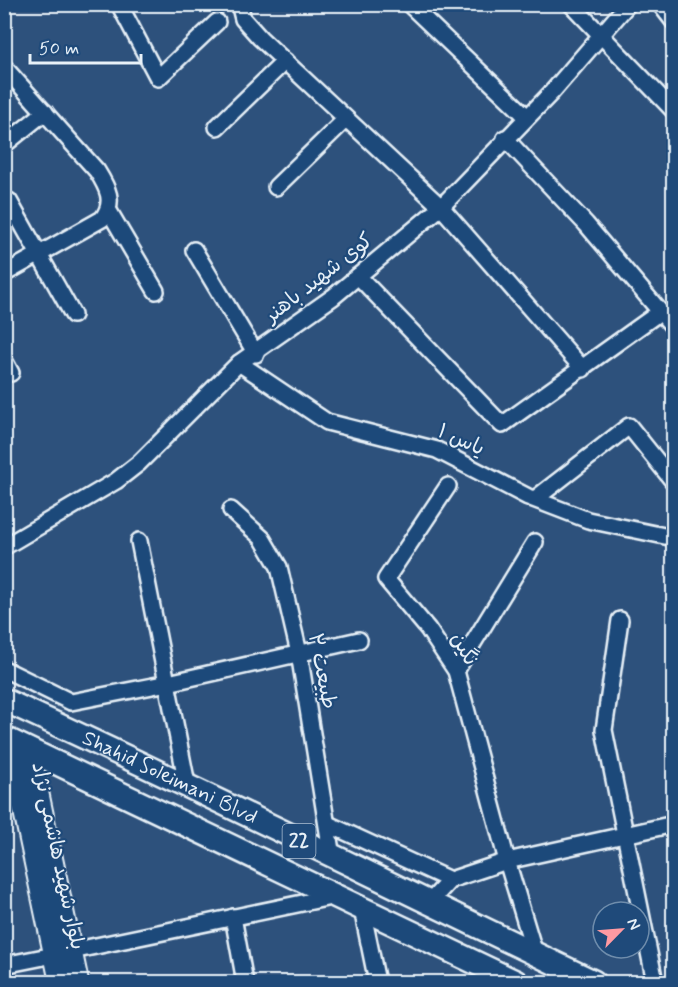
<svg xmlns="http://www.w3.org/2000/svg" width="678" height="987" font-family="Mynerve,'Playpen Sans Arabic',sans-serif">
<style>
.lines{fill:none;stroke-linecap:round;stroke-linejoin:round}
.minor-casing{stroke:#e8f1f8;stroke-width:20}
.major-casing{stroke:#e8f1f8;stroke-width:24}
.highway-casing{stroke:#e8f1f8;stroke-width:27}
.minor{stroke:#1f4a7a;stroke-width:15}
.major{stroke:#1f4a7a;stroke-width:20}
.highway{stroke:#1f4a7a;stroke-width:22}
.labels{text-anchor:middle;dominant-baseline:central;stroke-width:4.5;stroke-linejoin:round;paint-order:stroke}
.shield{fill:#1f4a7a;stroke:#acbfd2;stroke-width:1.5}
.shield-label{font-size:20px;font-weight:bold;fill:#e8f1f8}
.street-label{font-size:21px;fill:#e8f1f8;stroke:#1f4a7a}
</style>
<rect width="100%" height="100%" fill="#2d517c"/>
<filter id="ink" filterUnits="userSpaceOnUse"><feTurbulence type="fractalNoise" baseFrequency=".0167" numOctaves="2"/><feDisplacementMap in="SourceGraphic" scale="12" xChannelSelector="R" yChannelSelector="G"/><feConvolveMatrix kernelMatrix="1 2 1 2 8 2 1 2 1" color-interpolation-filters="sRGB"/></filter>
<g filter="url(#ink)">
<g class="lines">
<defs>
<g id="minor">
<path d="M119 4 158 78 217 22"/>
<path d="M409 4 527 117"/>
<path d="M571 4 674 111"/>
<path d="M660 4 674 22"/>
<path d="M240 7 243 19 260 38 441 207 583 369"/>
<path d="M4 67 97 171C107 187 116 202 102 219L4 274"/>
<path d="M217 127 285 61"/>
<path d="M505 138 586 224 674 328"/>
<path d="M4 145 45 112"/>
<path d="M276 187 346 119"/>
<path d="M9 201 73 315"/>
<path d="M109 211 156 291"/>
<path d="M194 250 256 354"/>
<path d="M358 276 502 425 660 312"/>
<path d="M4 360 11 373"/>
<path d="M239 363 327 422 437 450 528 497 588 520 674 538"/>
<path d="M448 486 386 579 428 629 456 671 507 861 535 954"/>
<path d="M535 499 629 426 673 481"/>
<path d="M231 510 262 538 279 567 299 653 332 857"/>
<path d="M139 541 187 784"/>
<path d="M4 547 116 481 139 463 239 363 333 297 441 207 552 92 628 4"/>
<path d="M620 620 604 730 655 982"/>
<path d="M4 669 71 702 168 683 359 640"/>
<path d="M456 671 535 542"/>
<path d="M328 824 450 880"/>
<path d="M429 903 450 880 507 861 674 824"/>
<path d="M362 909 377 982"/>
<path d="M233 917 245 982"/>
<path d="M72 951 336 896"/>
<path d="M4 965 54 955"/>
</g>
<g id="major">
<path d="M9 740 60 982"/>
<path d="M29 749 78 982"/>
</g>
<g id="highway">
<path id="s1" d="M4 700C203 791 397 888 594 982"/>
<path d="M4 738 516 982"/>
</g>
</defs>
<use href="#minor" class="minor-casing"/>
<use href="#major" class="major-casing"/>
<use href="#highway" class="highway-casing"/>
<use href="#minor" class="minor"/>
<use href="#major" class="major"/>
<use href="#highway" class="highway"/>
</g>
</g>
<g class="labels">
<rect class="shield" x="282.5" y="824" width="33" height="34" rx="4.5"/>
<g class="shield-label">
<text x="299" y="841">22</text>
</g>
<g class="street-label">
<text transform="translate(319 278) rotate(-38)">کوی شهید باهنر</text>
<text transform="translate(461 440) rotate(24)">یاس ۱</text>
<text transform="translate(464 649) rotate(61)">نگین</text>
<text transform="translate(322 671) rotate(79)">طبیعت ٣</text>
<text stroke="none"><textPath href="#s1" startOffset="183">Shahid Soleimani Blvd</textPath></text>
<text transform="translate(58 856) rotate(78)">بلوار شهید هاشمی نژاد</text>
</g>
</g>
<rect width="678" height="987" fill="none" stroke="#1f4a7a" stroke-width="24"/>
<rect x="12" y="12" width="654" height="963" fill="none" stroke="#e8f1f8" stroke-width="2" filter="url(#ink)"/>
<g transform="translate(621 930) rotate(65)"><circle r="28" fill="#1f4a7a" stroke="#6f8dac" stroke-width="1.5"/>
<path d="M0-4.5L10 22L0 15L-10 22Z" fill="#ff9aa2"/>
<text y="-9" font-size="16" font-weight="bold" text-anchor="middle" fill="#e8f1f8">N</text>
</g>
<path d="M30 54v9h111v-9" fill="none" stroke="#e8f1f8" stroke-width="3"/>
<text x="39" y="54" font-size="18" fill="#e8f1f8" stroke="#1f4a7a" stroke-width="4.5" paint-order="stroke">50 m</text>
</svg>
